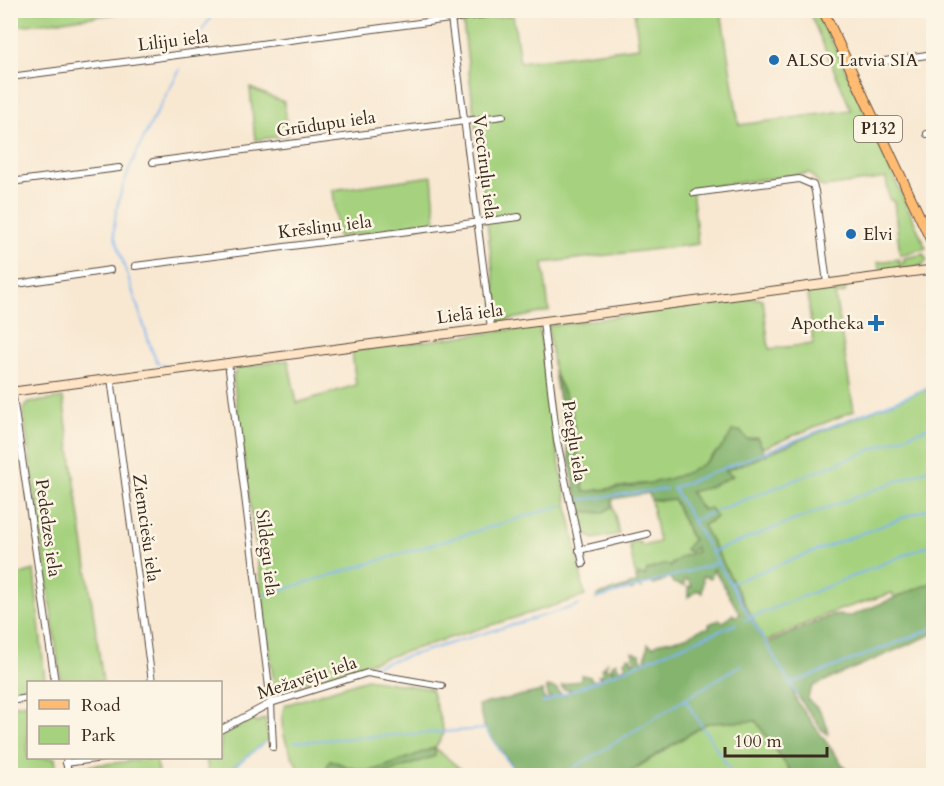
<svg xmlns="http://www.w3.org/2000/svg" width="944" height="786" font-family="Cardo,serif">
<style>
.green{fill:#a6d27f;stroke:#707e4e;stroke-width:1.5}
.forest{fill:#84b46e;stroke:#606f46;stroke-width:1.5}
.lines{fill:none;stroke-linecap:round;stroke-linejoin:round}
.stream{stroke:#82b6ef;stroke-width:2}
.street-casing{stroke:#574639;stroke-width:8}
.secondary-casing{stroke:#574639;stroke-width:10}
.primary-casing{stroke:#574639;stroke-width:11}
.street{stroke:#fff;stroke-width:6}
.secondary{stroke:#ffe4c6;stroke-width:8}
.primary{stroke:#ffbb71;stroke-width:9}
.poi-dot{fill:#1f6fb2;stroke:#fcf5e5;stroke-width:2}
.labels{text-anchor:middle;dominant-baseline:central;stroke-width:5;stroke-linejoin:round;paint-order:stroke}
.shield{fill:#fcf5e5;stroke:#75675a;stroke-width:1.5}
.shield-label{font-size:16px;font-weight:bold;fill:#3b2a1e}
.street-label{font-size:18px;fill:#3b2a1e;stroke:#fcf5e5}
.poi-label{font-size:18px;fill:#3b2a1e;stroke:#fcf5e5;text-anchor:start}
</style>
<rect width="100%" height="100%" fill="#fcf5e5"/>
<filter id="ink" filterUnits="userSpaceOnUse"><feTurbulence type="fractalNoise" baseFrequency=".0167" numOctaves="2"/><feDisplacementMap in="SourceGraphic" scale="12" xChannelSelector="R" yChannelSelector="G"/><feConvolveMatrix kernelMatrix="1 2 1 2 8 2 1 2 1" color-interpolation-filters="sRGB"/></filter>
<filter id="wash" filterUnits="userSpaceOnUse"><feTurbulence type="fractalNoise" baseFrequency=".008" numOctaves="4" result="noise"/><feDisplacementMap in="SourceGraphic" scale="24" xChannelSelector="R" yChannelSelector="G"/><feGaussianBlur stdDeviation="1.35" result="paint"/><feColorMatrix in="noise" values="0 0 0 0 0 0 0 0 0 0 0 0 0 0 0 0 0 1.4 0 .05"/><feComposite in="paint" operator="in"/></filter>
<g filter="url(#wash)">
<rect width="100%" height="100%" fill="#f8e8d2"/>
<g class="green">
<path d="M11 10H139V11L11 27Z"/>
<path d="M634 11H721L739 125 851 110 809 11H814L838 53 926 248 900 255 894 202 889 199 886 178 825 187 820 186 810 173 692 189 698 244 543 263 549 311 499 322 463 22 513 15 520 62 639 47Z"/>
<path d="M250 88 284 102 288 135 255 140Z"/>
<path d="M432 176 436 224 338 237 333 190Z"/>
<path d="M924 254 927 261C919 270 889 275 879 267L878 262 899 259V264L904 263V258Z"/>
<path d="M842 285 846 289 845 293 835 295 854 411 763 448 757 438 747 439 740 431 696 470 663 481 584 492 571 409 554 372 548 326 756 298 763 300 769 349 813 344 807 290Z"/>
<path d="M539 326 554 435 585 596 275 692 233 376 238 368 288 360 297 403 356 385 352 351Z"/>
<path d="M933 386V582L895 598 892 593 827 614 767 641 763 638 702 525 712 521 689 492 707 488 724 471Z"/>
<path d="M63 398 103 682H61L23 410 29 403Z"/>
<path d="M651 500H674L697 552C676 558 660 575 636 578L629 543 637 541 644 546 659 542Z"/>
<path d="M613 506 619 534 594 539 585 534 581 511 602 513Z"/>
<path d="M34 570 45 682H28V691L11 694V577Z"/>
<path d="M367 679 431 689 444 733 435 748 468 775 482 773 485 775H382L435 756 434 748C415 754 385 770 367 771 355 771 341 764 330 760L323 775H317L312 771 302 775C292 757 275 727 285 705Z"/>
<path d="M28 703V758H55L57 775H11V706Z"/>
<path d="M253 718 256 723 265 718 268 740 223 775H209L206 758H220L221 737Z"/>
<path d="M756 721 793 775 624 776 707 723Z"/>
<path d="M156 758 159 775H74L79 767Z"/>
</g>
<g class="forest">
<path d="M554 372 571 409 584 492C636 485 706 485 732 431H740L747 439 757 438 766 455 725 471 733 476 707 488 690 492 702 510 710 508 717 517 703 525 766 644 832 615 851 616 933 582V634L813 686 807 699C820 709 826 717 828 734L822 730 792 688 797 702 850 775H793L756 721 707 723 624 775H519L485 729 478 705 542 691 543 698 547 700 551 698 547 696V687L557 689 560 694H566L570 690 563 689 561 686 580 680 582 675 590 677 593 681 600 679 598 675H603L601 669 608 661 605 669H611L614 673 611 665 616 662 619 671 626 666 624 661 628 657 631 658 632 663 635 660 632 652 640 654 641 660 645 661 648 644 653 647C662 638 675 642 688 636 696 632 700 628 709 628V624L719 620 724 622 733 614 735 617 740 614 714 569 711 578 703 576 702 593 698 590 688 597V587H692L688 580H684L685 586 673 583 670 577 654 585 650 582 642 585 641 589 638 586 631 591 628 588 596 599 598 595 637 583 636 578 639 577 638 574 645 576 647 570 665 564 670 567 680 557 697 552 695 547 690 552 685 549 693 540 674 500H651L649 493 612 499 613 506 602 513 579 511Z"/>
<path d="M435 748V756L382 775H323L330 760C341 764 355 771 367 771 383 770 416 753 435 748Z"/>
</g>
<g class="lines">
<g class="stream">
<path d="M444 10V14"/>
<path d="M190 48 216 10"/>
<path d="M166 366 158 363 152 351 114 234C113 184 157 114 180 69"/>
<path d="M578 500 666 489"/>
<path d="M716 511 934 425"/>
<path d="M694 520 711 513"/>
<path d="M712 552 934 467"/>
<path d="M731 583 934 506"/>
<path d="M265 595 563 505"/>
<path d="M596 599 717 563"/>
<path d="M745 620 934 543"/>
<path d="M317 683 579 605"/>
<path d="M790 684 934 628"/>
<path d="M797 695 673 488 934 386"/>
<path d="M685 700 734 776"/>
<path d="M542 703 736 624"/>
<path d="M295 742 485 729 518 776"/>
<path d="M223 776 264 743"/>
<path d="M561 776 742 664"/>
</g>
</g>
</g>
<g filter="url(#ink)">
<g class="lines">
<defs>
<g id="street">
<path d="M450 10 491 328"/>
<path d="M885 61 934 54"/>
<path d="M10 77 518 10"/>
<path d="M927 134 934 133"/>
<path d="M153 162 503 116"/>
<path d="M10 182 119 168"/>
<path d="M694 193 799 179 813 185 815 191 827 283"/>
<path d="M135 266 519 217"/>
<path d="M10 285 110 270"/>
<path d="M543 321 557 441 583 564"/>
<path d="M228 362 271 703 273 747"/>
<path d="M10 377 55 682"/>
<path d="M111 378 152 682"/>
<path d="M579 550 647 534"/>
<path d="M10 701 28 698"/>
<path d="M220 730 271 703 367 673 442 686"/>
<path d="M66 758 68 776"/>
<path d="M66 763 102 758"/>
</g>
<path id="secondary" d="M10 392 928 270 934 266"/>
<path id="primary" d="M823 10 934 247"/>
</defs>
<use href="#street" class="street-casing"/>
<use href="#secondary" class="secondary-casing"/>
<use href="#primary" class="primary-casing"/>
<use href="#street" class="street"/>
<use href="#secondary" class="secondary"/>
<use href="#primary" class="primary"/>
</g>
</g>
<g class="poi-dot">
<circle cx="774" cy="60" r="6"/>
<circle cx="851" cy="234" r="6"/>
<path d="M873 314h6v6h6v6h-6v6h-6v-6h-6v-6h6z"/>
</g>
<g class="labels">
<rect class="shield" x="854" y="116" width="48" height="26" rx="4.5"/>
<g class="shield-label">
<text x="878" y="129">P132</text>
</g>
<g class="street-label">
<text transform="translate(173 41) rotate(-7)">Liliju iela</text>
<text transform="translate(326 124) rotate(-8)">Grūdupu iela</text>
<text transform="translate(485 167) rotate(83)">Veccīruļu iela</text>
<text transform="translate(325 227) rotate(-7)">Krēsliņu iela</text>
<text transform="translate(470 314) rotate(-7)">Lielā iela</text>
<text transform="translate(574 441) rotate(81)">Paegļu iela</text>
<text transform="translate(48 528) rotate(82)">Pededzes iela</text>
<text transform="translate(146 528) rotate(82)">Ziemciešu iela</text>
<text transform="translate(267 553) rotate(83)">Sildegu iela</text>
<text transform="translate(307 678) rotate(-18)">Mežavēju iela</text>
</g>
<g class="poi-label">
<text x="786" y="60">ALSO Latvia SIA</text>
<text x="863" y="234">Elvi</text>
<text x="864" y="323" text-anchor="end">Apotheka</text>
</g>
</g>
<rect width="944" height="786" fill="none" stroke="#fcf5e5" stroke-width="36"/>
<rect x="27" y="681" width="195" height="78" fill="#fcf5e5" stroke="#afa495" stroke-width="1.5"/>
<rect x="39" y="700" width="30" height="9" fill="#ffbb71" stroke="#afa495" stroke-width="1.5"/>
<text x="81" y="711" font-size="18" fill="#3b2a1e">Road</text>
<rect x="39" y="726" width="30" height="18" fill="#a6d27f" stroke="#afa495" stroke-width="1.5"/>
<text x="81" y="741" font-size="18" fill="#3b2a1e">Park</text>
<path d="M725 747v9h102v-9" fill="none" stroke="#3b2a1e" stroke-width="3"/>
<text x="734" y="747" font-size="18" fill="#3b2a1e" stroke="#fcf5e5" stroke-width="4.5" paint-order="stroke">100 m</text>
</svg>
